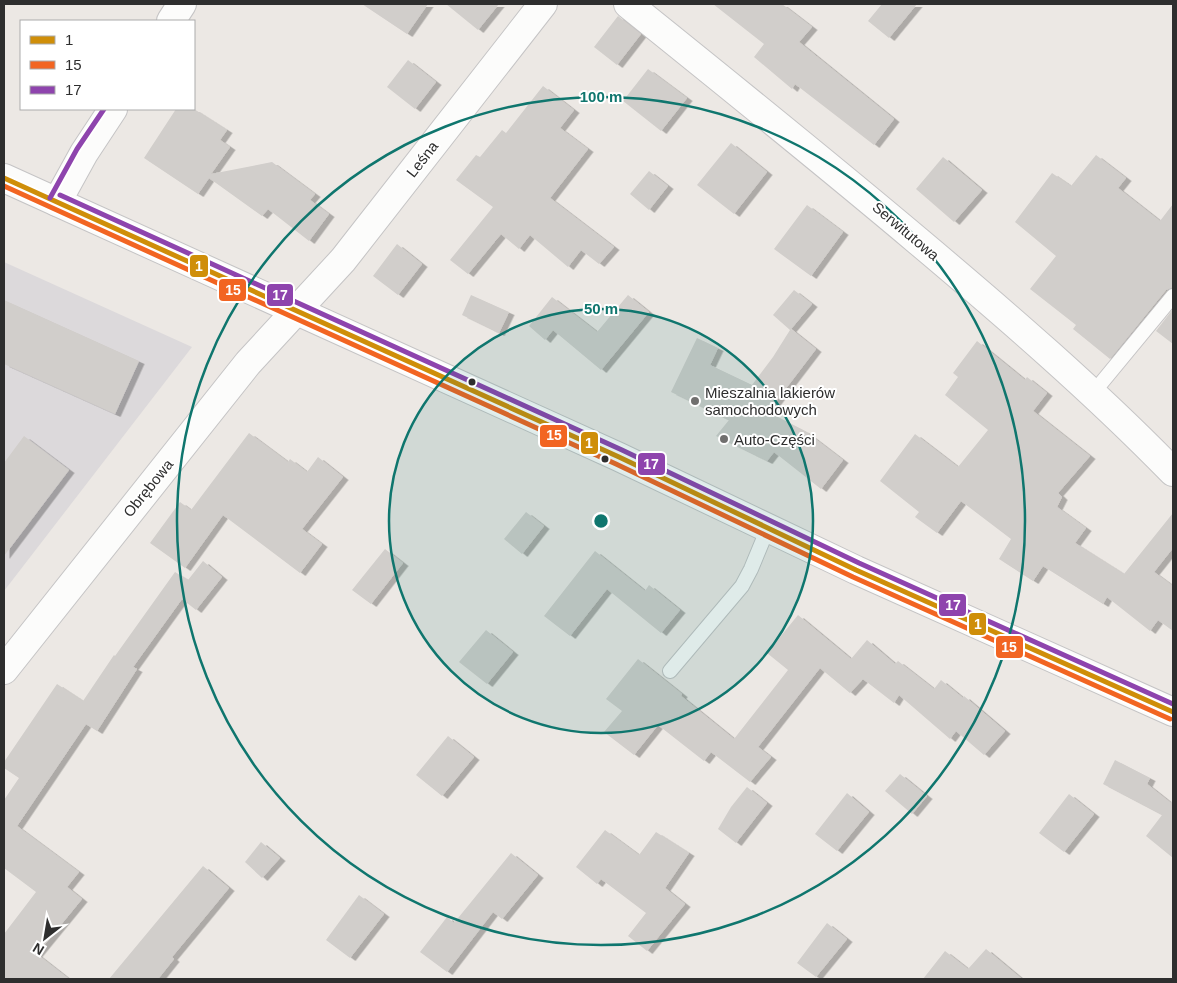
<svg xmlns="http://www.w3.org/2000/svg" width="1177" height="983" font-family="Helvetica,sans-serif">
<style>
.industrial{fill:#dcd9db}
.building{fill:#d1cecb;filter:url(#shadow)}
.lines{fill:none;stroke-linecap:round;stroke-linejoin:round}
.lane-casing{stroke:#c5c4c5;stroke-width:16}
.street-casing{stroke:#c5c4c5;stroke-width:30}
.secondary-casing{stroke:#c5c4c5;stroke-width:30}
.lane{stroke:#fcfcfb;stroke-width:14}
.street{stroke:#fcfcfb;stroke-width:28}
.secondary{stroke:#fcfcfb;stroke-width:28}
.bus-1-casing{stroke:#fff;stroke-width:9}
.bus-2-casing{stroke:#fff;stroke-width:9}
.bus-3-casing{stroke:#fff;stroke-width:9}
.bus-1{stroke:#cf8e09;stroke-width:5}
.bus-2{stroke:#f26522;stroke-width:5}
.bus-3{stroke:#8e44ad;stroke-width:5}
.ring{fill:none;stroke:#0f766e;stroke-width:2.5}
.bus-dot{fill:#2e2e2e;stroke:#fff;stroke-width:2}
.poi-dot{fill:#706f6e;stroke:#fff;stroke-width:2}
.labels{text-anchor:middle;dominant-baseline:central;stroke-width:4;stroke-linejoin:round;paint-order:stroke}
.street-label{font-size:15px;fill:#2e2e2e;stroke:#fff}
.poi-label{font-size:15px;fill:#2e2e2e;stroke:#fff;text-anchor:start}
.centre{fill:#0f766e;stroke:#fff;stroke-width:2.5}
.ring-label{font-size:15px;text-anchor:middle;font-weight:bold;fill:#0f766e;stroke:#fff;stroke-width:4;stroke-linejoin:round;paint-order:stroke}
.line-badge{stroke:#fff;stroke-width:2}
.badge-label{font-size:14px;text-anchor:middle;font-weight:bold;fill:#fff}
</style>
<defs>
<filter id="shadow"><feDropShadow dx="5.5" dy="3" stdDeviation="0" flood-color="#0004"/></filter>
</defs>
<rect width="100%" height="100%" fill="#ece8e4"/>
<path class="industrial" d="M4 262 192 347 4 591Z"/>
<g class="building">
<path d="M362 4H428L407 34Z"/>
<path d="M446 4H499L478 30Z"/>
<path d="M713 4H782L812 27 799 42 894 119 874 145 795 84 792 89 754 57 764 44Z"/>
<path d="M882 4H917L889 38 868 21Z"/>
<path d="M618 16 641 34 617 65 594 47Z"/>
<path d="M408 60 436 82 415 109 387 87Z"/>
<path d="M648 69 687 98 661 131 623 101Z"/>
<path d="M543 86 574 110 560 128 588 149 550 198 614 247 599 264 581 250 568 267 530 235 519 249 501 234 468 274 450 260 493 207 456 180 476 155 480 157 502 130 506 133Z"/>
<path d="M176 109H194L227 130 220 140 230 147 211 174 272 162 315 194 310 200 329 214 309 241 268 209 262 216 209 178 198 194 144 158Z"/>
<path d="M731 143 767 172 734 214 697 185Z"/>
<path d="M1096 155 1126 178 1118 188 1160 221 1173 204V287L1166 290 1110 359 1073 329 1076 325 1030 289 1056 256 1015 222 1052 173 1071 186Z"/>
<path d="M943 157 982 190 954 222 916 189Z"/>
<path d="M649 171 668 186 649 210 630 194Z"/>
<path d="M807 205 843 232 811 276 774 249Z"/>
<path d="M397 244 422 264 398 295 373 276Z"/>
<path d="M794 290 812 304 791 329 816 349 768 412 805 431 843 460 821 489 774 452 767 461 716 436 729 420 671 392 697 338 718 348 710 365 752 385 773 357 790 330 773 315Z"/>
<path d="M471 295 509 312 499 333 462 315Z"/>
<path d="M628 295 649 312 601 370 553 330 545 340 529 326 552 297 597 332Z"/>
<path d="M4 300 139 361 115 414 4 364Z"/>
<path d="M1173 309V344L1156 331Z"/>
<path d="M977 341 1025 380 1027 377 1047 393 1033 411 1090 456 1058 493 1062 497 1057 507 1086 528 1075 543 1124 574 1173 513V548L1154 572 1173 586V631L1158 620 1150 631 1107 597 1103 604 1043 566 1033 581 999 559 1011 539 961 501 937 533 915 517 919 512 880 481 915 434 958 467 988 430 945 395 958 377 953 373Z"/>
<path d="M249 433 288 462 290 459 307 472 318 457 343 477 302 529 322 544 300 573 223 515 185 568 150 543 180 502 191 510Z"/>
<path d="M24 436 69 470 4 556V463Z"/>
<path d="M526 512 544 526 522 554 504 539Z"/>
<path d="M385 549 403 563 371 604 352 590Z"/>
<path d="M595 551 645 591 649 585 680 610 661 633 607 589 570 636 544 616Z"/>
<path d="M203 561 222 577 196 610 182 599 133 667 137 669 97 731 86 724 17 826 79 872 67 887 82 899 37 954 69 979H4V934L36 892 4 868V800L19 778 4 768V762L57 684 83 701 114 655 115 656 175 572 188 580Z"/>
<path d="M798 615 851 659 867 640 895 664 898 661 934 689 941 680 963 698 964 696 1005 731 984 755 956 731 950 739 899 695 894 703 863 679 850 693 820 668 758 747 771 757 750 782 711 752 704 761 658 725 634 755 604 732 622 711 606 699 638 659 682 694 681 696 734 739 788 670 767 653Z"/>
<path d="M486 630 513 652 487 684 459 662Z"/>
<path d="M448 736 474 757 442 796 416 775Z"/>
<path d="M1115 760 1150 778 1147 784 1171 803 1173 801V858L1146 836 1162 815 1103 784Z"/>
<path d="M900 774 927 796 912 814 885 791Z"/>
<path d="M747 787 767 803 736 843 718 829 731 807Z"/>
<path d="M847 793 869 812 837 851 815 834Z"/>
<path d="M1069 794 1094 814 1064 852 1039 833Z"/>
<path d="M605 830 639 855 656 832 689 853 665 888 685 904 647 951 628 936 646 913 601 879 597 884 576 867Z"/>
<path d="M261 842 280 858 262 878 245 862Z"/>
<path d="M511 853 538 875 502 919 493 912 447 972 420 952 447 917 454 923Z"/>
<path d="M203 866 229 888 172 957 174 959 158 979H109Z"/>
<path d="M359 895 384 914 350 958 326 940Z"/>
<path d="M827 923 847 939 816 977 797 963Z"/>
<path d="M986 949 1022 979H923L945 951 968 969Z"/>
</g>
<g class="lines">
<defs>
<g id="lane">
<path d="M1093 393 1173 296"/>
<path d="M670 671 742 586 751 569 768 528"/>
</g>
<g id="street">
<path d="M628 4C725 82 822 160 918 241 1006 315 1093 390 1173 472"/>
<path d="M171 21 182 4"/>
<path d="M57 202 84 153 113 109"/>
<path d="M4 670 248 363 343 260 543 4"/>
</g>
<path id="secondary" d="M4 178 619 457 856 570 1173 712"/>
</defs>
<use href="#lane" class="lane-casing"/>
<use href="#street" class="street-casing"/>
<use href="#secondary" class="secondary-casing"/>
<use href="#lane" class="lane"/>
<use href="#street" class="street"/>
<use href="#secondary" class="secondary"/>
<defs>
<path id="bus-1" d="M4 178 619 457 856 570 1173 712"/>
<path id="bus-2" d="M4 186 616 464 853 577 1170 719"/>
<g id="bus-3">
<path d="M60 195 622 450 859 563 1173 704"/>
<path d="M50 198 77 149 104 109"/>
</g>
</defs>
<use href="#bus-1" class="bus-1-casing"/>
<use href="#bus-2" class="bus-2-casing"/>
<use href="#bus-3" class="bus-3-casing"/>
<use href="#bus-1" class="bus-1"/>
<use href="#bus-2" class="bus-2"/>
<use href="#bus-3" class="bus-3"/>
</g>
<circle cx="601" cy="521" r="212" fill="#0f766e" fill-opacity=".12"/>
<g class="ring">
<circle cx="601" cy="521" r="212"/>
<circle cx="601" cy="521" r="424"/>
</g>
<g class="bus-dot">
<circle cx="472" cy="382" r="4.5"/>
<circle cx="605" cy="459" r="4.5"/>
</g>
<g class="poi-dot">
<circle cx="695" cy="401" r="5"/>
<circle cx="724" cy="439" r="5"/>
</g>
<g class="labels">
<g class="street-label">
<text transform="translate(422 159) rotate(-52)">Leśna</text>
<text transform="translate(906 231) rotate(40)">Serwitutowa</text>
<text transform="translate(148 488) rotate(-51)">Obrębowa</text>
</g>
<g class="poi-label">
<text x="705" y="392">Mieszalnia lakierów<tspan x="705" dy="17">samochodowych</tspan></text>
<text x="734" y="439">Auto-Części</text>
</g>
</g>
<circle cx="601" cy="521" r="8" class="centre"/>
<g class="ring-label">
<text x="601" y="102">100 m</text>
<text x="601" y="314">50 m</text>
</g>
<g class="line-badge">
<rect x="189" y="254" width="20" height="24" rx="5" fill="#cf8e09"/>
<rect x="218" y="278" width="29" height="24" rx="5" fill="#f26522"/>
<rect x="266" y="283" width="28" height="24" rx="5" fill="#8e44ad"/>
<rect x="539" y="424" width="29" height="24" rx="5" fill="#f26522"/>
<rect x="580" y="431" width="19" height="24" rx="5" fill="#cf8e09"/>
<rect x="637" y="452" width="29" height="24" rx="5" fill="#8e44ad"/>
<rect x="938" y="593" width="29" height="24" rx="5" fill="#8e44ad"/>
<rect x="968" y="612" width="19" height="24" rx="5" fill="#cf8e09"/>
<rect x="995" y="635" width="29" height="24" rx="5" fill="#f26522"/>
</g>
<g class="badge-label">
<text x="199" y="271">1</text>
<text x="233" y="295">15</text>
<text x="280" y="300">17</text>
<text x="554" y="440">15</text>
<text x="589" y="448">1</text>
<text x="651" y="469">17</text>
<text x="953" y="610">17</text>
<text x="978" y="629">1</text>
<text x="1009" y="652">15</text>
</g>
<rect width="1177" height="983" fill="none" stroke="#2e2e2e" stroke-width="10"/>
<rect x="20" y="20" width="175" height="90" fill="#ffffff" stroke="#ababab"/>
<rect x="30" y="36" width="25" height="8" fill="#cf8e09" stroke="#ababab"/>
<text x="65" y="45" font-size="15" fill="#2e2e2e">1</text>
<rect x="30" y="61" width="25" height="8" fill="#f26522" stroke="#ababab"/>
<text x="65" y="70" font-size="15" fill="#2e2e2e">15</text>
<rect x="30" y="86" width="25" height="8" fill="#8e44ad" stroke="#ababab"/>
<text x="65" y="95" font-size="15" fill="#2e2e2e">17</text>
<g transform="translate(45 938) rotate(211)" stroke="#ffffff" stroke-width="4" paint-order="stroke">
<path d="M0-4L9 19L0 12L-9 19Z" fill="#2e2e2e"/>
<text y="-8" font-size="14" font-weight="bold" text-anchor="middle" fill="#2e2e2e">N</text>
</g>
</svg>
